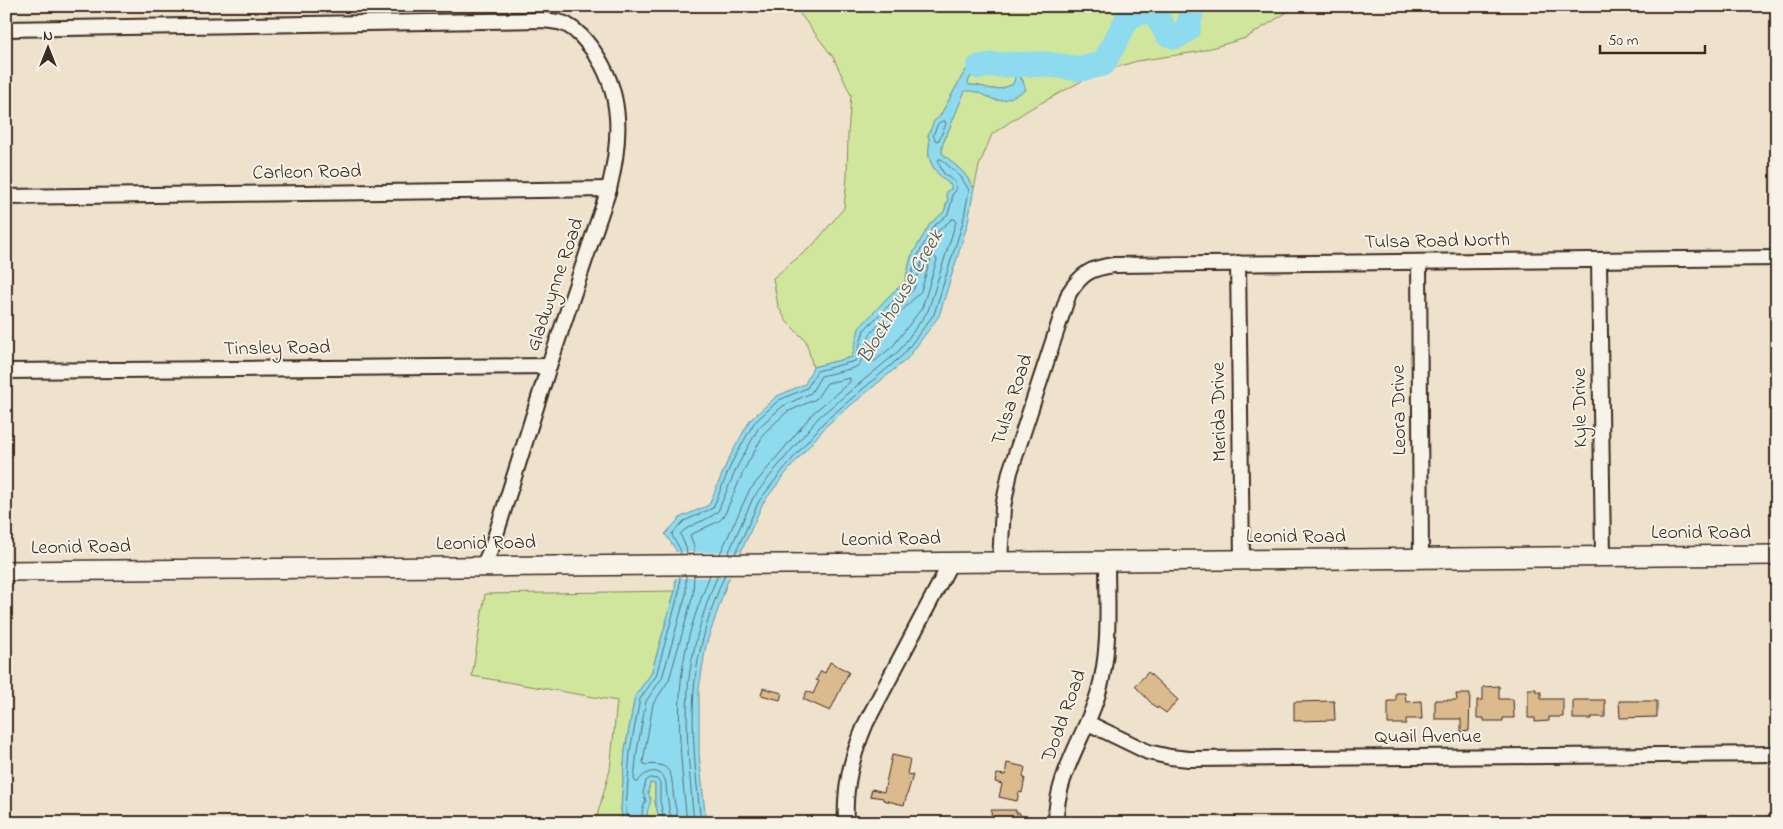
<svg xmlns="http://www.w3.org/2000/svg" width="1783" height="829" font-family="'Indie Flower',sans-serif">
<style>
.green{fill:#cfe69c;stroke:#85885d}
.water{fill:#8edaee;stroke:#6d949b;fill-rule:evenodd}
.pier{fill:#efe2cd}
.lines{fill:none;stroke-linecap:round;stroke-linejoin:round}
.shore{stroke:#5c7071;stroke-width:1}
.river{stroke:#8edaee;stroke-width:25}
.building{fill:#dbba8e;stroke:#3b2a1e}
.street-casing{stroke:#3b2a1e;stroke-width:18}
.secondary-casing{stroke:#3b2a1e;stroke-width:22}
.street{stroke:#f7f3e8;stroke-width:14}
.secondary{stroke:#f7f3e8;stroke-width:19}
.labels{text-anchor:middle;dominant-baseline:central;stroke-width:4;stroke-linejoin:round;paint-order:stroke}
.street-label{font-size:20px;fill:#3b2a1e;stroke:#f7f3e8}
.water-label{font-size:21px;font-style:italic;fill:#505652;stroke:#f7f3e8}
</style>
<rect width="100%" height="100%" fill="#efe2cd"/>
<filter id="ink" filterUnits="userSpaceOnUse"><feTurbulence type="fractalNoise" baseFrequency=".02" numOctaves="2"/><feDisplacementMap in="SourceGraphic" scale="10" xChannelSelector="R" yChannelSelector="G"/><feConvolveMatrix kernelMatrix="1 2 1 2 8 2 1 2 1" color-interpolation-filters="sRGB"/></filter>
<g filter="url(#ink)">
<g class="green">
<path d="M794 6H1297L1246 38 1197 52 1137 61 1095 74 1028 110 992 134 979 166 974 188 964 173 942 153V146L965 90H974L997 101 1024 82C1017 72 1012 62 1004 54L974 64 965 71 940 116 928 135C931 145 928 147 929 156 931 168 942 179 952 185L944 212 930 224 911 257 905 282 890 295 860 328 852 357 813 367 806 341 787 322 778 306 773 278 813 245 844 208 847 177 848 134 851 95 833 57Z"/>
<path d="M989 69 1009 70 1015 78 1013 84C989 95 991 85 969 85L968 82 971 76 977 73 983 77 985 71Z"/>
<path d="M675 591 651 674 635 696 625 750 621 810 623 823H595L610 770 617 701 472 676 485 594Z"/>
<path d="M650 783H655V802L660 823H650C645 812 646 810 651 799L648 793Z"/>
</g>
<path class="water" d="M1004 54C1012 62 1023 79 1026 90 1017 94 1006 102 996 100 984 97 979 90 965 91L942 146V153L964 173 974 188 968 223 939 316 907 359 827 425 786 473 763 503 727 583 706 645 699 689V753L706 823H660L655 802V784L650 783 648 793C656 807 642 805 650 823H623L621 810 625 750 635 696 651 674 675 591 676 550 665 534 681 517 709 505 728 460 750 420 777 396 805 384 813 367 852 357 859 328 890 295 905 282 911 257 930 224 944 212 948 199 946 195 947 191 951 189V185C942 179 931 168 929 156 928 147 931 145 928 135L934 121 940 116 965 71 974 64ZM989 69H996L999 72 1009 70 1015 78 1013 84C989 95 991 85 969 85L968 82 971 76 977 74 983 77H988L986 71Z"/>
<path class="pier" d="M673 552H744L732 577 673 578Z"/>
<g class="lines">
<g class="shore">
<path d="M942 121H945L946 124 939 140 936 141 933 135 938 124Z"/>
<path d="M932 257H935L937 260 922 308 893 346 875 361H872L871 359 877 337 921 291 929 264Z"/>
<path d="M681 554C681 546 673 541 672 534L684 521 713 508 732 462 754 423 779 400 807 388 817 371 855 361 864 330 909 285 916 259 933 227 948 214 952 200V195L956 190 955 182 944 174 938 162 939 159H941L961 177 969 190 963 222 934 314 903 355 824 422 783 470 759 501 735 554"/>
<path d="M687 554 686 547 680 534C692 522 707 522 718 511L738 465 759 427 783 406 811 393 821 376 854 368 860 364 870 334 914 289 922 261 938 231 952 219H955L956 222 928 311 899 351 819 417 778 466 753 498 728 554"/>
<path d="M694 554V546L690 535 719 521 724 516 745 468 765 432 787 412 816 399 827 383 850 378V382L813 413 749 491 720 554"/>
<path d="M627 823 626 810 630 751 640 699 656 676 679 592 680 576"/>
<path d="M645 823C640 814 642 809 646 801L643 793 646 781 650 778 657 779 660 783V801L665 823"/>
<path d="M671 823C670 810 667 799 666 786 666 783 666 781 664 778 657 766 643 773 638 782H636L634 779 637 751 646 701 662 678 686 594V575"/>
<path d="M678 823C678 815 675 807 674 800 671 778 675 761 645 765L643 762 653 704 669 680 693 595 694 575"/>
<path d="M687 823C681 762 673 700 688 640 693 619 702 596 710 575"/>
<path d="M694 823C690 778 685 734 688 689 690 655 704 606 718 575"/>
<path d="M701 823C696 779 691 734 694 689 697 653 710 608 725 575"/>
</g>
<path class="river" d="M979 67 992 65 1045 64 1081 69 1103 64 1129 16 1153 9 1167 34 1176 37 1188 29 1192 6"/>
</g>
<g class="building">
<path d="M830 662 849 672 830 711 803 699 807 691 813 694 819 681 816 680 821 671 825 673Z"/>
<path d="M1148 672 1178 700 1166 713 1158 707 1157 709 1135 686Z"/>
<path d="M1499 686V699H1513L1514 718H1503V721H1484V718H1477V700H1483V687Z"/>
<path d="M763 688 782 693 780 700 761 695Z"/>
<path d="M1528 689H1536V692H1541V699H1563V717H1549V721L1535 722V718H1528Z"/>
<path d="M1396 693H1405L1406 702 1421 701 1422 719H1406V724H1388V701H1396Z"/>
<path d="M1456 694H1470L1469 731 1461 732V719H1435V700H1457Z"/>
<path d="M1573 700H1605V717H1591V719H1573Z"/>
<path d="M1334 701 1335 720 1294 721V702Z"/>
<path d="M1619 701H1657V717L1620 718Z"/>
<path d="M892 755 910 759 907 774 913 775 904 805 883 800V798L870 796 872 789 884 792Z"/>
<path d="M1007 763 1025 767 1023 777 1025 778 1022 793 1019 792 1017 801 999 797 1002 784 995 782 997 774 1005 775Z"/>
<path d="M991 810H1016V813H1020V823H992Z"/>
</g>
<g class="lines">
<defs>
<g id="street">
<path d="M6 29 541 20C549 21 560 21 567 25 578 31 585 40 592 49 624 92 621 140 609 189L549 366 492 547 483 566"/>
<path d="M6 197 609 189"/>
<path d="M1599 260 1603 556"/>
<path d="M1419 262 1421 558"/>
<path d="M1238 263 1242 559"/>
<path d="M6 371 549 366"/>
<path d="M1000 562 1003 507 1010 472 1069 293C1082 273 1091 268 1114 265L1777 258"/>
<path d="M1088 723 1148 752 1170 757 1189 759 1777 754"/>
<path d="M846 823C844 786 852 756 866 723L951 562"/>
<path d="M1056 823C1055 776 1085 737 1098 694 1111 651 1107 605 1107 561"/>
</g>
<path id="secondary" d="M6 571 1777 555"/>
</defs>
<use href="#street" class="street-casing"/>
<use href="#secondary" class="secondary-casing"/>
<use href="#street" class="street"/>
<use href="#secondary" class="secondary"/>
</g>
</g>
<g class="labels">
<g class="street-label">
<text transform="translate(307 173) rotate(-1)">Carleon Road</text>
<text transform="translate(1437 242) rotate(-1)">Tulsa Road North</text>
<text transform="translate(556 285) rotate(-71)">Gladwynne Road</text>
<text transform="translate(277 349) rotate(-1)">Tinsley Road</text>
<text transform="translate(1013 400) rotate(-72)">Tulsa Road</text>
<text transform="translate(1581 408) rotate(-91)">Kyle Drive</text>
<text transform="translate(1400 410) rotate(-91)">Leora Drive</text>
<text transform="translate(1220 412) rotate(-91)">Merida Drive</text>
<text x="1701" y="533">Leonid Road</text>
<text x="1296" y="537">Leonid Road</text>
<text transform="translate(891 540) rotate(-1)">Leonid Road</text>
<text transform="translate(486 544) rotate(-1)">Leonid Road</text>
<text transform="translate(81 548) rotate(-1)">Leonid Road</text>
<text transform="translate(1065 716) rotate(-70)">Dodd Road</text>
<text x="1428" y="737">Quail Avenue</text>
</g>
<g class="water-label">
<text transform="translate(901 297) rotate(-60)">Blockhouse Creek</text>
</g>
</g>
<rect width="1783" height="829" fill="none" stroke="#f7f3e8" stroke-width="25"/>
<rect x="12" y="12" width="1758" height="804" fill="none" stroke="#3b2a1e" stroke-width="2" filter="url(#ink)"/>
<g transform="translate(48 48)" stroke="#f7f3e8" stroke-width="4" paint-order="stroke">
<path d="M0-4L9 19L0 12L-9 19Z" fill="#3b2a1e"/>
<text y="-8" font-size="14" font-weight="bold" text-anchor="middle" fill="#3b2a1e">N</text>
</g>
<path d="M1600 45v8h105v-8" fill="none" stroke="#3b2a1e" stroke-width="2.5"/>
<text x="1608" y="45" font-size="15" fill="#3b2a1e" stroke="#f7f3e8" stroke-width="4" paint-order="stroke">50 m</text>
</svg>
